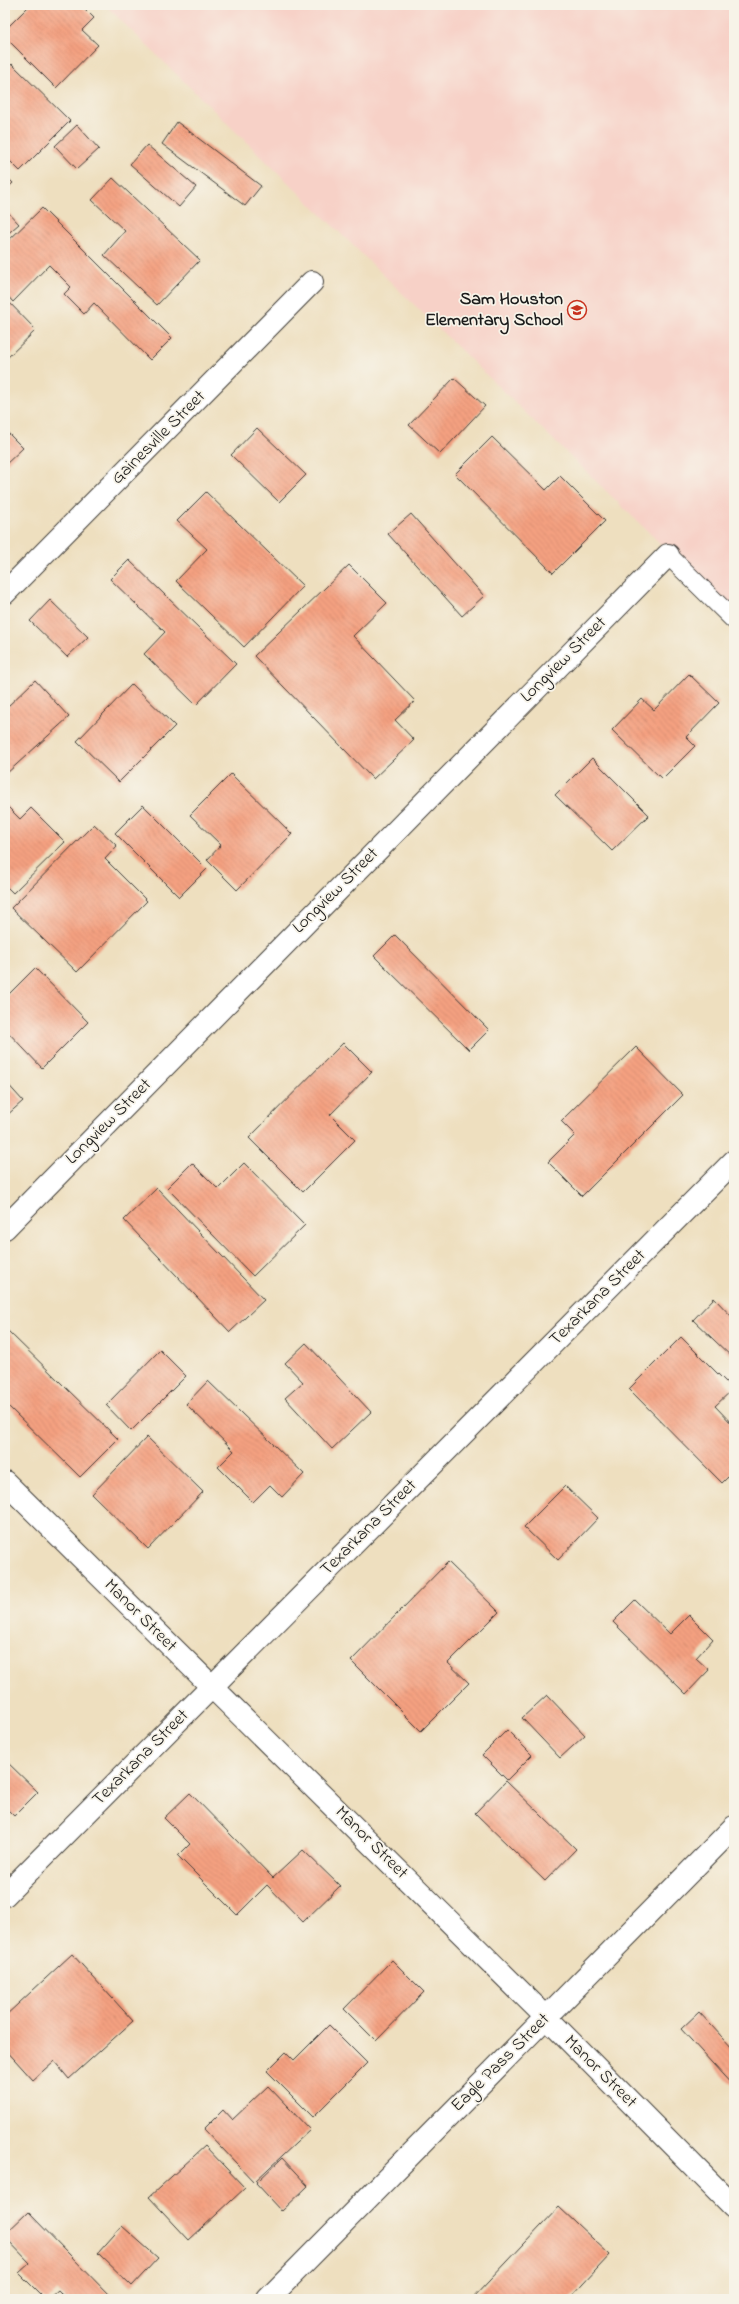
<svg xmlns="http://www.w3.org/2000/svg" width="739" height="2304" font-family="'Indie Flower',sans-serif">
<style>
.built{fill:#f7d1c7}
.building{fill:url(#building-back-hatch)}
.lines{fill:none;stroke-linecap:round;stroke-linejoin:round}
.service-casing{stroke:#3c3934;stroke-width:20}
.minor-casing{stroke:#3c3934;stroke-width:24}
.tertiary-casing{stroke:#3c3934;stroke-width:24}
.service{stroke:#fff;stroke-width:18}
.minor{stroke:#fff;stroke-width:22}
.tertiary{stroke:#fff;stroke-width:22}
.labels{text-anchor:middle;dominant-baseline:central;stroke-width:3.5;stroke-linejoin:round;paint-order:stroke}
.poi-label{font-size:18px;font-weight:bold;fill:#1c1c1c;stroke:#f7f3e8;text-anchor:end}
.street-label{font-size:18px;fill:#1c1c1c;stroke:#f7f3e8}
</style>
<defs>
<pattern id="building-back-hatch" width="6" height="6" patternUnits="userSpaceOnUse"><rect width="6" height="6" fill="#f4a080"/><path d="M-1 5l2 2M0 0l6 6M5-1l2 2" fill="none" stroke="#d1896e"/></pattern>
</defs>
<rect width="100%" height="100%" fill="#f7f3e8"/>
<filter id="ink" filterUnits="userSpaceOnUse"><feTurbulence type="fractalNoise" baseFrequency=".025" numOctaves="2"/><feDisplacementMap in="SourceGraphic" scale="8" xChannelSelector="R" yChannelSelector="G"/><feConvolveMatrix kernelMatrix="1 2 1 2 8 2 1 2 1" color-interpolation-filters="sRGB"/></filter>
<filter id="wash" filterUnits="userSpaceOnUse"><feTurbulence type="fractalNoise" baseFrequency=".012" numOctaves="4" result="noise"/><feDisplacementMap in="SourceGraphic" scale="16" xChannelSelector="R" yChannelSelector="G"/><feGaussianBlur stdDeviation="0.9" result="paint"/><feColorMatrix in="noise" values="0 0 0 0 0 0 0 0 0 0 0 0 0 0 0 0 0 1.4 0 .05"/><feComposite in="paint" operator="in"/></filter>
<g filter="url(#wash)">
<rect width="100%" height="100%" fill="#eedfbf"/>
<path class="built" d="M105 5H734V615Z"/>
<g id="blocks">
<g class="building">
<path d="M30 5H81L94 18 82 30 98 45 56 88 5 37V30Z"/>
<path d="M12 64 70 121 20 171 5 156V71Z"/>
<path d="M177 122 261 186 245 206 162 144Z"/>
<path d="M77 125 99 149 77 169 55 146Z"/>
<path d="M147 145 196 187 179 207 130 164Z"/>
<path d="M5 175 13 183 5 190Z"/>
<path d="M113 178 200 260 157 305 104 255 125 231 92 200Z"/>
<path d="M42 208 172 338 150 360 94 303 84 314 64 294 71 287 49 265 13 302 5 293V244Z"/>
<path d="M5 209 19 224 5 236Z"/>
<path d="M5 298 36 330 5 360Z"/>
<path d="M454 378 485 406 440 454 409 425Z"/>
<path d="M257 428 306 475 279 502 231 455Z"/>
<path d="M5 430 23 448 5 465Z"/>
<path d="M492 437 546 490 560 476 605 521 553 573 455 474Z"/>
<path d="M206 492 303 586 244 647 176 581 207 549 177 521Z"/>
<path d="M411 514 484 596 462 616 388 534Z"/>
<path d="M129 560 236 664 196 705 144 654 165 632 110 579Z"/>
<path d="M349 565 387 603 353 636 415 701 395 720 414 740 373 779 254 656Z"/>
<path d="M50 600 88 637 67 657 30 621Z"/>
<path d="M689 674 719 703 686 737 695 746 662 779 612 730 642 699 654 710Z"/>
<path d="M35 680 69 717 6 774 5 709Z"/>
<path d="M132 684 175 726 119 782 77 741Z"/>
<path d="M592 758 649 815 612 851 555 795Z"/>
<path d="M231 774 292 834 237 890 207 860 221 845 190 815Z"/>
<path d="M5 804 20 819 31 808 65 842 13 893 5 885Z"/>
<path d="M143 805 207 869 179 897 115 833Z"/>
<path d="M94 824 117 846 105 859 147 901 77 972 11 908Z"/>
<path d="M395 935 489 1030 469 1050 374 956Z"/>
<path d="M35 968 88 1022 42 1068 5 1029V998Z"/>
<path d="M343 1043 372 1072 330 1115 355 1140 303 1192 249 1138Z"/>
<path d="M636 1047 683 1095 582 1196 548 1162 575 1135 561 1121Z"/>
<path d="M5 1081 23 1101 5 1117Z"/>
<path d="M192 1163 218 1189 244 1163 305 1225 253 1276 167 1188Z"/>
<path d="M157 1188 264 1300 230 1332 124 1220Z"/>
<path d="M714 1298 734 1319V1359L693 1320Z"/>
<path d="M5 1328 118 1439 80 1477 5 1403Z"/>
<path d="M681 1337 733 1389 715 1406 734 1426V1471L722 1483 629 1389Z"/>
<path d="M306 1343 371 1412 332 1449 285 1398 303 1382 285 1363Z"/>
<path d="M160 1350 186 1376 131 1431 106 1405Z"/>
<path d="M208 1381 304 1474 282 1497 270 1485 253 1502 218 1467 234 1451 186 1404Z"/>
<path d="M147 1437 203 1492 148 1549 92 1494Z"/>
<path d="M565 1486 598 1518 558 1560 524 1527Z"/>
<path d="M448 1562 499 1612 448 1663 469 1683 421 1731 351 1661Z"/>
<path d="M635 1600 670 1634 689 1615 713 1639 696 1658 709 1670 686 1694 613 1622Z"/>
<path d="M547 1695 585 1735 560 1758 522 1718Z"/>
<path d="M507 1730 532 1755 507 1780 482 1755Z"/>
<path d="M5 1760 38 1792 14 1816 5 1807Z"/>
<path d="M506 1781 576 1849 545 1881 475 1813Z"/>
<path d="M190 1793 273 1878 303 1850 340 1886 303 1922 267 1885 237 1915 178 1856 190 1844 164 1818Z"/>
<path d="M72 1954 133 2021 69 2079 54 2061 33 2080 5 2049V2016Z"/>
<path d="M392 1960 424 1992 376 2041 344 2009Z"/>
<path d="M699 2012 734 2050V2087L681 2029Z"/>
<path d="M329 2025 367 2063 313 2117 267 2071 286 2052 294 2060Z"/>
<path d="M268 2086 310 2130 254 2182 204 2129 223 2110 232 2120Z"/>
<path d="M205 2146 245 2188 189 2240 149 2197Z"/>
<path d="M282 2158 308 2186 282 2211 256 2183Z"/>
<path d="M559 2207 610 2255 569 2299H472Z"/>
<path d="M28 2212 112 2298 66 2299 58 2291 49 2299H45L19 2273 30 2263 5 2237V2234Z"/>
<path d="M122 2226 158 2258 132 2286 98 2253Z"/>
</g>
</g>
</g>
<g filter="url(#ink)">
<use href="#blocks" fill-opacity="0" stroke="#3c3934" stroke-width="1"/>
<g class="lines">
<defs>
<path id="service" d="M668 555 734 620"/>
<g id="minor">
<path d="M5 593 312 282"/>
<path d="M5 1228 668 555"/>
<path d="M5 1895 734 1161"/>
<path d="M268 2299 734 1827"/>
</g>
<path id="tertiary" d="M5 1482 546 2017 734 2207"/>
</defs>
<use href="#service" class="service-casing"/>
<use href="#minor" class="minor-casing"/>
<use href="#tertiary" class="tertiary-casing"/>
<use href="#service" class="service"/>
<use href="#minor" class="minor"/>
<use href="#tertiary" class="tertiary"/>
</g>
</g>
<defs>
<symbol id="school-ring" viewBox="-11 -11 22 22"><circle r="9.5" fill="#f7f3e8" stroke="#c8321e" stroke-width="1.5"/><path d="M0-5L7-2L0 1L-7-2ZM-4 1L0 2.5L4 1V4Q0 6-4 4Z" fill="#c8321e"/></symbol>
</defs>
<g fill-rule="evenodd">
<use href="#school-ring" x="566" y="299" width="22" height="22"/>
</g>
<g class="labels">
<g class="poi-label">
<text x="563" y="300">Sam Houston<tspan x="563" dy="21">Elementary School</tspan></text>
</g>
<g class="street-label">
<text transform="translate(159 438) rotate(-45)">Gainesville Street</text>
<text transform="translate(564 660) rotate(-45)">Longview Street</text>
<text transform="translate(336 891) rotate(-45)">Longview Street</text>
<text transform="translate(109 1122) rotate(-45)">Longview Street</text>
<text transform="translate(598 1298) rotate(-45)">Texarkana Street</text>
<text transform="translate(369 1528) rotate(-45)">Texarkana Street</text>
<text transform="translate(140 1616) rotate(45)">Manor Street</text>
<text transform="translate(141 1758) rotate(-45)">Texarkana Street</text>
<text transform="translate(371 1843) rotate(45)">Manor Street</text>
<text transform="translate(501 2063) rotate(-45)">Eagle Pass Street</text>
<text transform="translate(600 2072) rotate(45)">Manor Street</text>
</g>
</g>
<rect width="739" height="2304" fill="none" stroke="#f7f3e8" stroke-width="20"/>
</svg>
